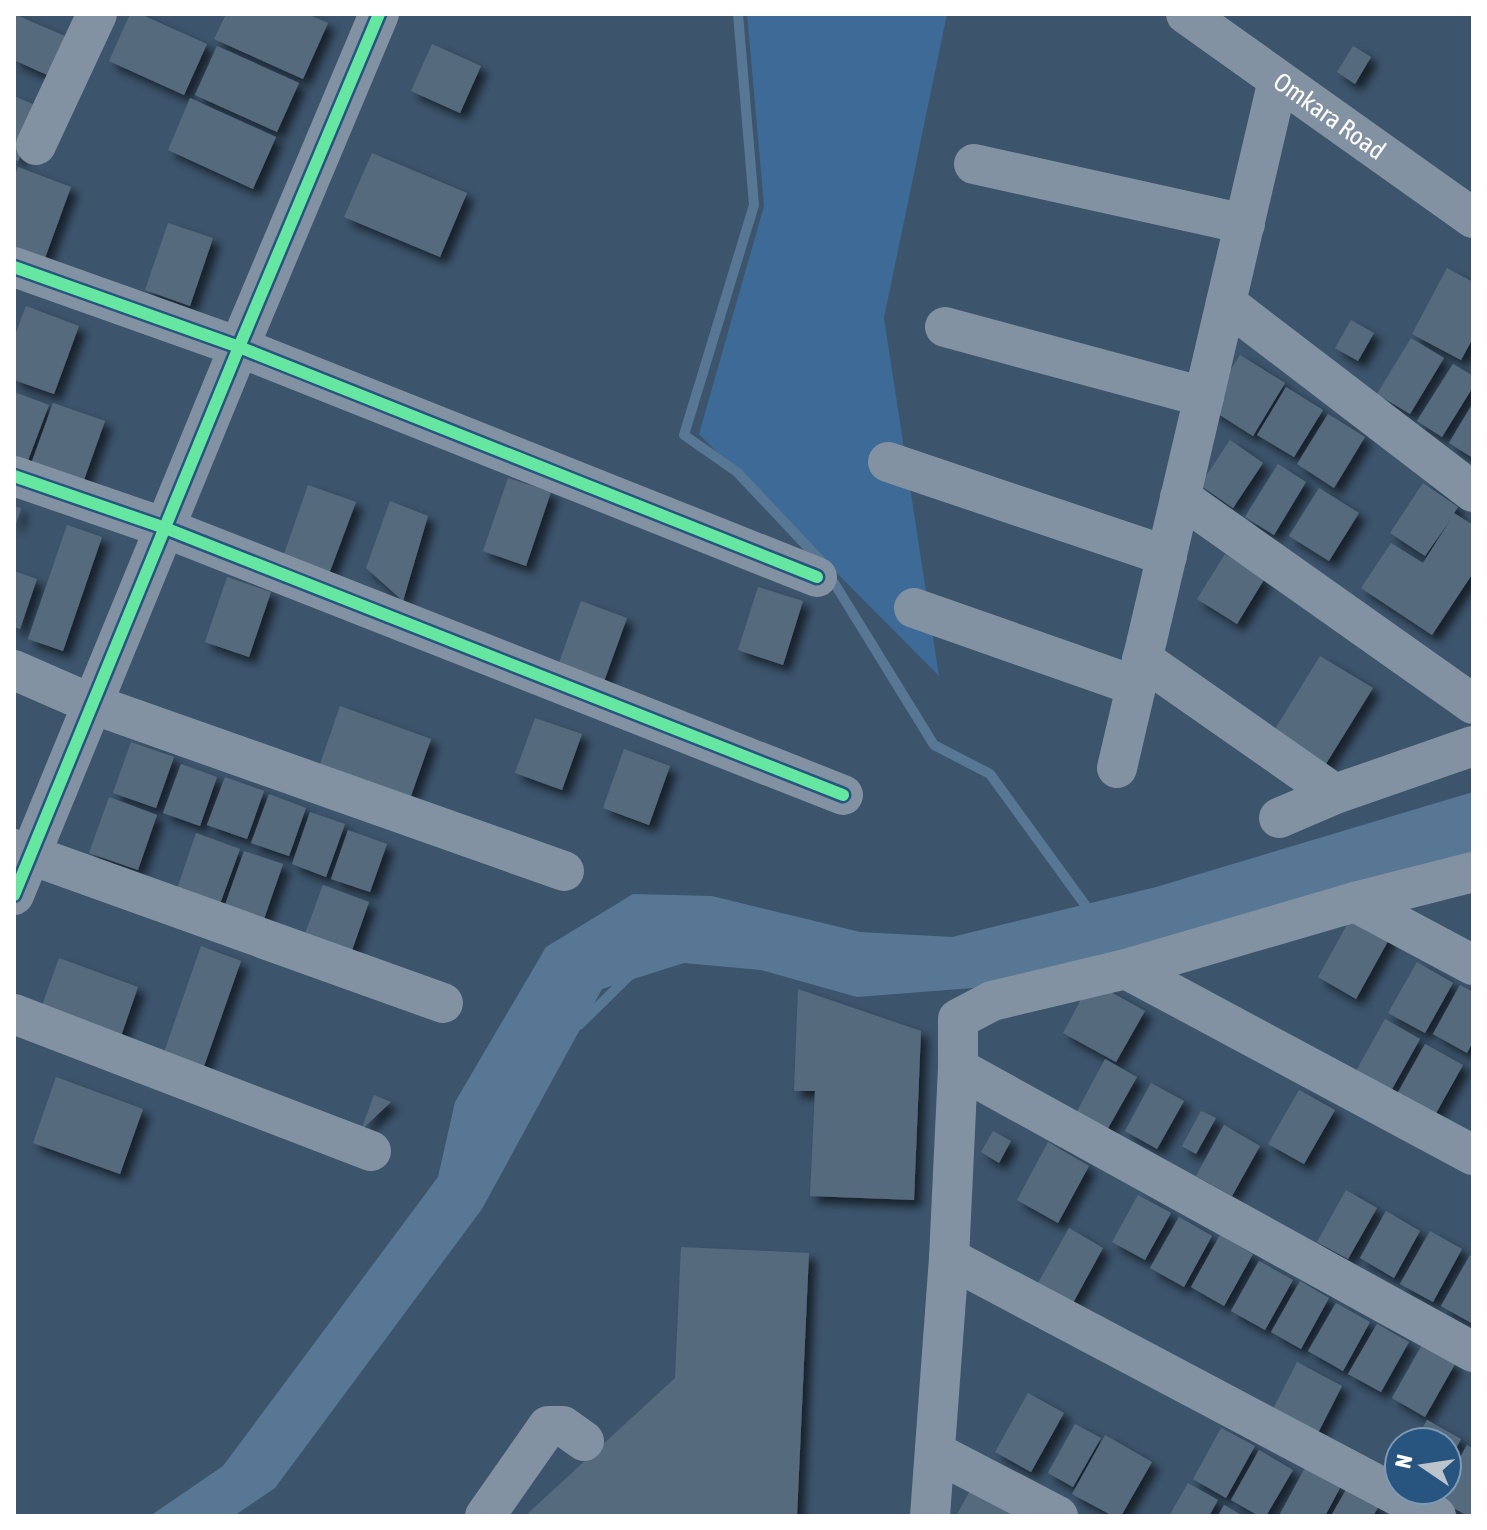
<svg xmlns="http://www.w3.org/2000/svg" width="1487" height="1530" font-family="'Asap Condensed',sans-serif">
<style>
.green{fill:#3d6a96}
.water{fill:#577794}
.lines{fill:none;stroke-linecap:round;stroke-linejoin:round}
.stream{stroke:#577794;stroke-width:10}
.building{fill:#576b7e;filter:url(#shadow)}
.minor{stroke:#8292a2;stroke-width:40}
.cycleway-casing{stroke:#285580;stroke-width:17}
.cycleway{stroke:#66e7a1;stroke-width:12}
.labels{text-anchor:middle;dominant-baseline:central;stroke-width:7;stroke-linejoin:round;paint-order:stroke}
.street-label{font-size:26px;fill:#fff;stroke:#285580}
</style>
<defs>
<filter id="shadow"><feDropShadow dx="7" dy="7" stdDeviation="4" flood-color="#0009"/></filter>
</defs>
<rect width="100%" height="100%" fill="#3c546c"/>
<path class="green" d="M747 14H947L884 318 939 676 699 434 764 206Z"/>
<path class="water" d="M1473 792V863L1039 983 857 997 761 970 684 963 602 989 482 1209 275 1488 234 1516H150L223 1466 438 1177 455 1102 546 947 633 894 712 896 860 932 952 937 1156 887Z"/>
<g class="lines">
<g class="stream">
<path d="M738 14 754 205 684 435 737 472 820 560 934 745 990 774 1091 913"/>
<path d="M579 1025 630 975"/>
</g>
</g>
<g class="building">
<path d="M14 14 74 40 56 79 14 60Z"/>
<path d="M130 14H140L207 44 184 95 109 61Z"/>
<path d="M226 14H307L328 23 303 79 214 39Z"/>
<path d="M432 44 481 66 460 113 411 91Z"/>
<path d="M217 46 299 83 277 132 195 95Z"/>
<path d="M1353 46 1371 57 1355 84 1337 72Z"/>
<path d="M14 96 42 108 18 161 14 159Z"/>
<path d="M190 98 276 137 253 189 168 150Z"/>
<path d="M372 153 467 193 440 257 344 217Z"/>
<path d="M18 167 71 187 45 258 14 246V178Z"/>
<path d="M168 223 213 238 190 306 145 290Z"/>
<path d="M1447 268 1473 282V338L1461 360 1412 334Z"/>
<path d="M26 306 79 326 54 394 14 380V338Z"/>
<path d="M1351 320 1374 333 1358 361 1335 348Z"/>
<path d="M1411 338 1444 358 1410 414 1377 394Z"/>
<path d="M1240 355 1285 383 1253 436 1207 407Z"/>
<path d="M1453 364 1473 376V387L1442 437 1417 421Z"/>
<path d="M1286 387 1323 410 1294 457 1257 435Z"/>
<path d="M14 392 49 405 24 471 14 467Z"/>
<path d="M53 403 105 421 79 494 27 475Z"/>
<path d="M1473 403V458L1449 443Z"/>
<path d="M1328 414 1365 437 1334 488 1297 464Z"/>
<path d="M1230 440 1263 463 1233 508 1200 485Z"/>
<path d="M1278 464 1306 482 1274 535 1245 517Z"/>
<path d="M508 478 551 492 526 566 483 551Z"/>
<path d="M1423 483 1458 507 1454 513 1473 525V573L1432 635 1361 588 1391 543 1423 563 1451 519 1425 556 1390 533Z"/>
<path d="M308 485 356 502 329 574 283 557Z"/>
<path d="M1319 488 1359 513 1329 561 1289 536Z"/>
<path d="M390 501 428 516 403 601 366 568Z"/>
<path d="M14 506 21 508 15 527H14Z"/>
<path d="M67 525 102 537 63 651 28 639Z"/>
<path d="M1225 554 1265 578 1237 624 1197 599Z"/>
<path d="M14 571 37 579 20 629 14 627Z"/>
<path d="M227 577 271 592 249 657 205 642Z"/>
<path d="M758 587 803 601 783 665 738 650Z"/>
<path d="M581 601 627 618 602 687 556 671Z"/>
<path d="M1320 656 1373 688 1324 767 1272 734Z"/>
<path d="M340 706 431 739 411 796 320 764Z"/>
<path d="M535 718 582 734 562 790 515 773Z"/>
<path d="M131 742 174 757 156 808 113 793Z"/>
<path d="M624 749 670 766 649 825 603 808Z"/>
<path d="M181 764 217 777 200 826 163 813Z"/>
<path d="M225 777 264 791 247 839 207 825Z"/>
<path d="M269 794 306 808 289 856 251 843Z"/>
<path d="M109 797 157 815 138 870 89 853Z"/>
<path d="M310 812 345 824 326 877 292 864Z"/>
<path d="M348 830 387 844 370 892 331 879Z"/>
<path d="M196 833 240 849 220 904 177 889Z"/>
<path d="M244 851 283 864 264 919 225 905Z"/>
<path d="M323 885 369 902 350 956 303 939Z"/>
<path d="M1354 912 1392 934 1356 999 1318 977Z"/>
<path d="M201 946 241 961 202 1072 162 1058Z"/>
<path d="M59 958 138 987 119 1042 39 1014Z"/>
<path d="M1417 962 1453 983 1425 1033 1388 1013Z"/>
<path d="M1091 981 1145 1011 1116 1062 1063 1033Z"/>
<path d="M1460 985 1473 992V1042L1467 1053 1433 1034Z"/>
<path d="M798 989 921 1031 914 1200 810 1196 815 1091H794Z"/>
<path d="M1385 1019 1420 1039 1391 1091 1356 1071Z"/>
<path d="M1425 1044 1463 1065 1435 1115 1397 1094Z"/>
<path d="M1105 1059 1137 1077 1107 1130 1076 1113Z"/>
<path d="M56 1077 143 1109 120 1174 33 1143Z"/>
<path d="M1151 1083 1184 1101 1157 1149 1125 1131Z"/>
<path d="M1299 1090 1335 1110 1304 1164 1268 1144Z"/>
<path d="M374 1095 391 1102 361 1130Z"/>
<path d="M1201 1111 1216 1118 1196 1154 1182 1146Z"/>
<path d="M1224 1125 1260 1146 1232 1196 1196 1176Z"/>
<path d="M993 1131 1011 1141 999 1163 981 1152Z"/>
<path d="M1048 1142 1089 1166 1058 1223 1017 1200Z"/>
<path d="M1346 1190 1377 1208 1348 1259 1317 1242Z"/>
<path d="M1138 1195 1171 1213 1145 1260 1112 1242Z"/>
<path d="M1386 1211 1420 1231 1394 1278 1360 1258Z"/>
<path d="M1179 1217 1212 1236 1184 1287 1150 1268Z"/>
<path d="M1069 1228 1103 1248 1073 1303 1038 1283Z"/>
<path d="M1430 1231 1462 1249 1433 1302 1400 1284Z"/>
<path d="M1220 1235 1253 1254 1224 1306 1191 1287Z"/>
<path d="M681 1247 809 1253 797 1516H525L675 1378Z"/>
<path d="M1470 1255 1473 1257V1324L1441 1306Z"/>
<path d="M1259 1261 1293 1280 1265 1330 1231 1311Z"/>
<path d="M1300 1281 1329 1298 1301 1349 1271 1332Z"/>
<path d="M1336 1303 1370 1322 1343 1371 1308 1351Z"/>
<path d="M1377 1324 1409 1342 1381 1392 1348 1374Z"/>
<path d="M1422 1345 1455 1364 1425 1417 1392 1398Z"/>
<path d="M1297 1362 1342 1386 1317 1435 1272 1411Z"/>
<path d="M1028 1393 1064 1413 1031 1472 995 1452Z"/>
<path d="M1427 1420 1461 1439 1447 1465V1442H1415Z"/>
<path d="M1075 1424 1101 1438 1073 1487 1048 1473Z"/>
<path d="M1221 1428 1255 1446 1226 1498 1193 1479Z"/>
<path d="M1105 1435 1152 1462 1121 1516H1113L1072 1494Z"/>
<path d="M1467 1445 1473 1449V1516H1468L1437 1499 1442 1490H1447V1481Z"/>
<path d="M1259 1450 1293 1470 1266 1516H1259L1231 1500Z"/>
<path d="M1306 1466 1341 1486 1325 1516H1279Z"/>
<path d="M1188 1483 1218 1500 1209 1516H1169Z"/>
<path d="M1347 1488 1379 1506 1373 1516H1331Z"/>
<path d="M971 1489 1012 1512 1009 1516H956Z"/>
<path d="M1224 1505 1243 1516H1218Z"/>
</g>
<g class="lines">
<g class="minor">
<path id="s1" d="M1186 14 1473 218"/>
<path d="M36 145 97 14"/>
<path d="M974 164 1245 224"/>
<path d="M14 267 239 347 817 577"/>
<path d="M1226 303 1473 492"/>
<path d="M945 327 1204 397"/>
<path d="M888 462 1167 556"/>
<path d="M14 476 165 528 843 795"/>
<path d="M1180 497 1473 704"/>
<path d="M914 608 1136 686"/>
<path d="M1142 659 1335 794"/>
<path d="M14 670 92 704 564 871"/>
<path d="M1117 768 1278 80"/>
<path d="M1279 818 1335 794 1473 746"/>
<path d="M14 849 443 1003"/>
<path d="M14 895 239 347 379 14"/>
<path d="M1355 902 1473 965"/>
<path d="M1126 969 1473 1155"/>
<path d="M14 1014 371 1151"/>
<path d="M958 1068 1473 1352"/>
<path d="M949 1258 958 1068V1019L992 1001 1126 969 1355 902 1473 872"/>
<path d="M935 1452 1058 1516"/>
<path d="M485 1516 548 1426H563L584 1441"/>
<path d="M930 1516 949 1258 1436 1516"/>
</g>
<defs>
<g id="cycleway">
<path d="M14 267 239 347 817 577"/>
<path d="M14 476 165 528 843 795"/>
<path d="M14 895 239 347 379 14"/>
</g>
</defs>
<use href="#cycleway" class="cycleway-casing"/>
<use href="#cycleway" class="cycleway"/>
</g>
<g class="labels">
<g class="street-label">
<text stroke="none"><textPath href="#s1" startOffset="176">Omkara Road</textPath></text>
</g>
</g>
<rect width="1487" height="1530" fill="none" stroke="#ffffff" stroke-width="32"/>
<g transform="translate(1423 1466) rotate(283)"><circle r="38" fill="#285580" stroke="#7e99b3" stroke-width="2"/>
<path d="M0-6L14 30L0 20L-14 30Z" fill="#bbc3cc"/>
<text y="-12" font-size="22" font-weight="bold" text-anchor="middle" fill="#ffffff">N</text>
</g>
</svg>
